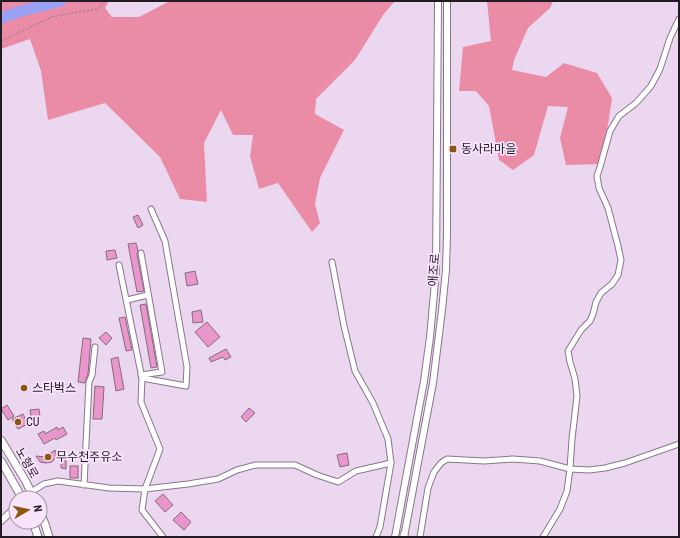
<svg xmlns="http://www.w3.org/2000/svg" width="680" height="538" font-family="'Roboto Condensed','Noto Sans KR',sans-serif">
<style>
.forest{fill:#eb8ca7}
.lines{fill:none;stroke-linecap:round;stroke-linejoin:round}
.river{stroke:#99a2f4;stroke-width:11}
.building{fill:#e896cb;stroke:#866b7b}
.minor-casing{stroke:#89768d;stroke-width:7}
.tertiary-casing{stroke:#89768d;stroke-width:8}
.secondary-casing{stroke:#89768d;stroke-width:9}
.path{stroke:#867889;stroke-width:1;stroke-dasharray:2 2;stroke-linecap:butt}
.minor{stroke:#fff;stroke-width:5}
.tertiary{stroke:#fff;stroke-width:6}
.secondary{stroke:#fff;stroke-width:7}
.poi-dot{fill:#8f560f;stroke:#f9e4fe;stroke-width:1.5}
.labels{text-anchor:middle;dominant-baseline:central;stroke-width:3.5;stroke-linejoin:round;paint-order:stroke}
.poi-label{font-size:12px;fill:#221b24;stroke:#f9e4fe;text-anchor:start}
.street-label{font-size:12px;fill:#221b24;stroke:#f9e4fe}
</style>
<rect width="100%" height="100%" fill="#ecd7f0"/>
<g class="forest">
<path d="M1 1H109L105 8 112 17H139L170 1H395L383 15 355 60 316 99 315 114 344 130 320 178 315 204 320 223 312 232 278 183 259 189 250 156 253 135H233L221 110 204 143 207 202 180 199 160 157 105 103 48 120 41 71 30 39 1 49Z"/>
<path d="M487 1H553L550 8 528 28 514 60 512 70 546 77 564 63 597 73 612 98 602 164 566 165 560 138 568 107 548 106 534 155 513 170 499 160 489 106 476 91H459L463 47 491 41Z"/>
</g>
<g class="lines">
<path class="river" d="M1 18 18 12 61 1"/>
</g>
<g class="building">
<path d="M138 215 143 225 138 228 133 217Z"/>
<path d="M136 243 138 251 137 254 144 291 137 292 128 244Z"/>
<path d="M115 250 117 258 107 260 106 251Z"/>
<path d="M195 271 198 284 187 286 185 273Z"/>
<path d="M146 304 157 367 151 368 140 305Z"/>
<path d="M201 310 203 322 193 323 192 312Z"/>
<path d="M125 317 132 350 126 351 119 318Z"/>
<path d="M207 322 220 337 208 347 195 332Z"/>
<path d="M106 332 112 338 106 345 99 338Z"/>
<path d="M83 338 91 339 88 374 85 383 78 382Z"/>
<path d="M226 349 231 357 225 360 223 357 211 362 209 358Z"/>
<path d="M118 357 124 389 116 391 111 359Z"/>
<path d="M95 386 104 387 102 419H93Z"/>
<path d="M7 405 14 416 8 420 1 409Z"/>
<path d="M249 408 255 413 246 422 241 417Z"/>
<path d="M39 409 40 417 31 418 30 410Z"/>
<path d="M23 414 28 424 18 429 12 419Z"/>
<path d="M57 427 58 430 63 427 67 434 56 440 55 438 44 444 38 434 44 431 45 434Z"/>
<path d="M55 450 57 456 52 462 46 463 40 462 36 456 45 457Z"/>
<path d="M347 453 349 465 340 467 337 455Z"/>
<path d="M61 456H66V469L61 468Z"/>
<rect x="70" y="466" width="8" height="12"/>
<path d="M163 494 173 505 165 512 155 501Z"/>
<path d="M181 512 191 522 184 530 173 520Z"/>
</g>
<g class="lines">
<defs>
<g id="minor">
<path d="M141 253 162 372 141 375"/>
<path d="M332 262 344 326 355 371 373 403 388 439 391 463 380 527 376 537"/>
<path d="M119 265 142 378 141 402 160 449 145 489 142 510 163 537"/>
<path d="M127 300 148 295"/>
<path d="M142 378 186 386 187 367 165 241 151 209"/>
<path d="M84 485 89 382 92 375 95 347"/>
<path d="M24 498 31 492 44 484 58 481 109 488 145 489 188 484 218 479 237 470 256 465H295L317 475 338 482 356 471 391 463"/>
<path d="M420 537 428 488 434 472 441 463 447 459 484 461 513 459 540 461 570 469 589 470 605 468 625 463 679 444"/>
<path d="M543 537 560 509 567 491 570 469 572 439 577 396 575 379 570 362 568 351 581 330 590 321 593 314 596 302 601 293 612 284 618 275 621 260 618 246 608 208 599 188 597 176 600 167 610 131 619 116 636 103 651 86 660 69 670 38 679 19"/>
</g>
<g id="tertiary">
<path d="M1 521 16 507"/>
<path d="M395 537 424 381 430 337 436 271 438 1"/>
<path d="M404 537 433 383 442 310 446 270 447 234V1"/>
</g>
<g id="secondary">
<path d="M1 440 25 480 34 498"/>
<path d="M1 461 22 498"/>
<path d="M40 512 45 524 49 537"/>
<path d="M33 522 38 537"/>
<path d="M404 537V535"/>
</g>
</defs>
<use href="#minor" class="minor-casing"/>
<use href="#tertiary" class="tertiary-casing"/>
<use href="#secondary" class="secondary-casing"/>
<path class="path" d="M1 41 52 17 73 13 98 9 105 1"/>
<use href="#minor" class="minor"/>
<use href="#tertiary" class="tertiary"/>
<use href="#secondary" class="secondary"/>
</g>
<g class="poi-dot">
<rect x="449" y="145" width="8" height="8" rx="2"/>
<circle cx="24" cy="388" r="4"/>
<circle cx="18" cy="422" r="4"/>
<circle cx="48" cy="457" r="4"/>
</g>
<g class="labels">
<g class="poi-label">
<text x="461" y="149">동사라마을</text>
<text x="32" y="388">스타벅스</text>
<text x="26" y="422">CU</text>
<text x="56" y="457">무수천주유소</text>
</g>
<g class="street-label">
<text transform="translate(434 270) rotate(-86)">애조로</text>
<text transform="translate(27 463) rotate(60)">노형로</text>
</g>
</g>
<rect width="680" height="538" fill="none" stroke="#221b24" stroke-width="4"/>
<g transform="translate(28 510) rotate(81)"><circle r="19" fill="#f9e4fe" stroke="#a394a7"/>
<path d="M0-3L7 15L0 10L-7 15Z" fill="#8f560f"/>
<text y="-6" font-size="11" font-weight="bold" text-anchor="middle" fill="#221b24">N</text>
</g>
</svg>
